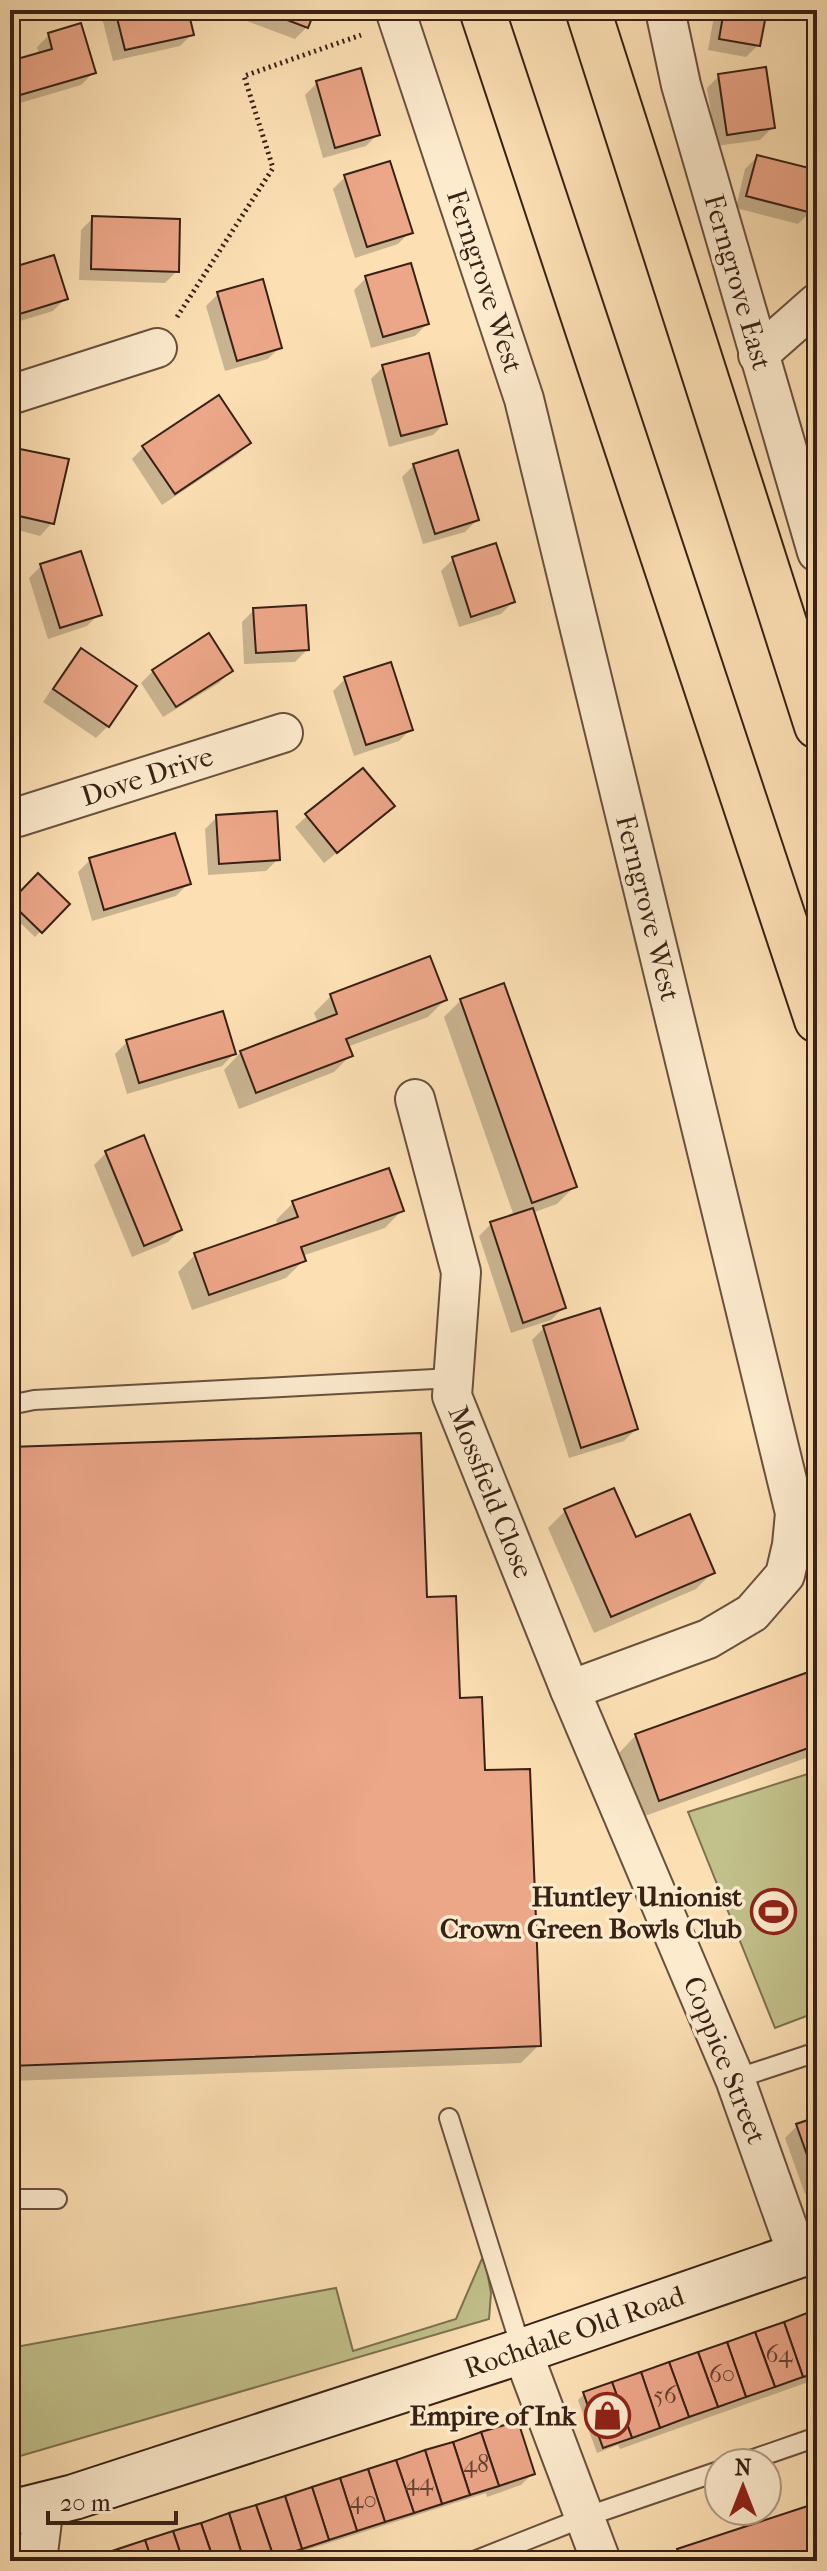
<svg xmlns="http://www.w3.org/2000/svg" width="827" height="2571" font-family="'IM FELL French Canon',serif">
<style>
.green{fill:#c2c18b;stroke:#7d7150;stroke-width:2}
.shadow{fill:#0003}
.building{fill:#eca688;stroke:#382115;stroke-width:2}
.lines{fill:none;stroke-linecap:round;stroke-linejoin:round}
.service-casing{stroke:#69513d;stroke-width:22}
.minor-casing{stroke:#69513d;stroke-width:42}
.secondary-casing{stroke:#382115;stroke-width:48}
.motorway-casing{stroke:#382115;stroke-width:48}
.path{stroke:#382115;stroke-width:5;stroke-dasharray:2 4;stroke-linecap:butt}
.service{stroke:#fdebce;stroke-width:18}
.minor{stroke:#fdebce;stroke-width:38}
.secondary{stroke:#fdebce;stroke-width:44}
.motorway{stroke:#fce0b4;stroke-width:44}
.labels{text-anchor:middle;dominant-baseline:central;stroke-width:7;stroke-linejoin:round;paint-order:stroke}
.number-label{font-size:24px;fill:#654232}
.street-label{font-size:28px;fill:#382115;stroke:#fdebce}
.poi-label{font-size:28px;font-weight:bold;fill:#382115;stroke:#fdebce;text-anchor:end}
</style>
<rect width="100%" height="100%" fill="#fce0b4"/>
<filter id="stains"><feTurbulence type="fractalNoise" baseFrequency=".0025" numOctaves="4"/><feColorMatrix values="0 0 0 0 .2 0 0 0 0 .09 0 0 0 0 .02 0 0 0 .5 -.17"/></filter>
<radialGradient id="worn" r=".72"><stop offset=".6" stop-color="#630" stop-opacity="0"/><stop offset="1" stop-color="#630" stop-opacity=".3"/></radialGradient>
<g class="green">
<path d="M817 1771V2012L775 2028 688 1812Z"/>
<path d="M484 2254 491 2293 489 2319 10 2459V2348L336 2288 353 2351 456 2319Z"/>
</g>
<g class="shadow">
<path d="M110 10H186L192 34 180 46 113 61 102 18Z"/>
<path d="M238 10H313L307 27 295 39 236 17Z"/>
<path d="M715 10H765L758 45 746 57 708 50Z"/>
<path d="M49 35 93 73 81 85 10 106V63L39 55 37 47Z"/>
<path d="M719 76 772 128 760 140 716 146 707 88Z"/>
<path d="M317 83 378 134 366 146 323 158 305 95Z"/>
<path d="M757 157 817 172V184L810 212 798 224 736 208 745 169Z"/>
<path d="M345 177 410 232 398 244 355 258 333 189Z"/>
<path d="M93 218 177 271 165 283 79 280 81 230Z"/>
<path d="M10 270 65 299 53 311 10 324Z"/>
<path d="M366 278 427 324 415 336 371 348 354 290Z"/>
<path d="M218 294 280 347 268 359 225 371 206 306Z"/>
<path d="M383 367 445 423 433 435 389 447 371 379Z"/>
<path d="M817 420V445L807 441Z"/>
<path d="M249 443 237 455 162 505 132 459 144 447Z"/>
<path d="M21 451 52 523 40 536 10 528V462Z"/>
<path d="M414 465 477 520 465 532 423 544 402 477Z"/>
<path d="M453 559 513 602 501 614 459 627 441 571Z"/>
<path d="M41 566 99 614 87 626 48 639 29 578Z"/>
<path d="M254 610 307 650 295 662 244 664 242 622Z"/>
<path d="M81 651 108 726 96 738 43 702 69 663Z"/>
<path d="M153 671H231L219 683 163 717 141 683Z"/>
<path d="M345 679 411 729 399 741 354 756 333 691Z"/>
<path d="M307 816 380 818 324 863 295 827Z"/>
<path d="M217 817 278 859 266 871 208 875 205 829Z"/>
<path d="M90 860 188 884 176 896 92 921 78 872Z"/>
<path d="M38 876 67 904 35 937 10 913V904Z"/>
<path d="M331 996 445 1000 428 1017 347 1047 351 1055 334 1072 239 1109 224 1070 241 1052 318 1023 314 1013Z"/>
<path d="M461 1000 574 1187 557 1204 532 1213 563 1308 551 1320 511 1333 479 1236 491 1224 514 1216 444 1017Z"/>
<path d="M127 1042 234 1054 222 1066 127 1094 115 1054Z"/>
<path d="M106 1153 180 1230 168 1242 132 1257 94 1165Z"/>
<path d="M293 1203 402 1210 385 1228 302 1256 304 1260 286 1278 192 1310 178 1272 195 1255 278 1226 276 1220Z"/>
<path d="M544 1328 636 1429 624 1441 569 1458 532 1340Z"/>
<path d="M10 1449 426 1599 483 1772 539 2045 521 2063 10 2081Z"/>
<path d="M565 1511 635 1540 713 1572 696 1589 594 1633 548 1528Z"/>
<path d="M817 1671V1754L642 1817 619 1753 636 1735Z"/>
<path d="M817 2119V2189L805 2194 785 2138 797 2126Z"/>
<path d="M817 2311V2379L620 2449 618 2445 597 2453 578 2400 584 2394Z"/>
<path d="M533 2473 521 2485 487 2497 486 2493 272 2561H88Z"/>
<path d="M817 2506V2559L810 2561H668L678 2551Z"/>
</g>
<g class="building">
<path d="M115 10H188L194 35 125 50Z"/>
<path d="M261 10H315L308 28Z"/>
<path d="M724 10H767L760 46 719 39Z"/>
<path d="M81 23 96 73 10 98V61L52 49 48 33Z"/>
<path d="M766 67 775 128 727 135 718 74Z"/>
<path d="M361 68 380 135 335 148 316 81Z"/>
<path d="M757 155 817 170V192L812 213 746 196Z"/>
<path d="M390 161 413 233 367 247 344 175Z"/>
<path d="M92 216 180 219 179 272 91 269Z"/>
<path d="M54 255 68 299 10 317V268Z"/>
<path d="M411 263 429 324 383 337 365 276Z"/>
<path d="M263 279 282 348 237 361 217 292Z"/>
<path d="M429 353 447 424 401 436 382 365Z"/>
<path d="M219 395 251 443 175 494 142 446Z"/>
<path d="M20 449 69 459 54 524 10 514V493Z"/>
<path d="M458 450 479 520 435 534 413 464Z"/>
<path d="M496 543 515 602 471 617 452 557Z"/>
<path d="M81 551 102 615 60 628 40 564Z"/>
<path d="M306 605 309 650 256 653 253 608Z"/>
<path d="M209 633 233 671 176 707 152 670Z"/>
<path d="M81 648 137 686 109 727 53 689Z"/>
<path d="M391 662 413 730 366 745 344 677Z"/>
<path d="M363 768 395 806 337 853 305 814Z"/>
<path d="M277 811 280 860 219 864 216 815Z"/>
<path d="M175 833 191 884 104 910 89 858Z"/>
<path d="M38 873 70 904 42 933 10 902Z"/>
<path d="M430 956 447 1000 346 1039 353 1056 256 1093 240 1051 337 1014 330 994Z"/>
<path d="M504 983 577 1187 532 1203 460 999Z"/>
<path d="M223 1011 236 1054 139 1083 126 1040Z"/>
<path d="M144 1135 182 1230 144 1246 105 1151Z"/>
<path d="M389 1168 404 1211 301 1247 306 1261 209 1295 194 1253 298 1217 292 1201Z"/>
<path d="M533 1208 566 1308 523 1323 490 1222Z"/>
<path d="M600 1308 638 1429 581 1448 543 1326Z"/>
<path d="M421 1433 427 1597 456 1596 460 1698 482 1697 485 1770 530 1769 541 2046 10 2066V1447Z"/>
<path d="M614 1488 636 1537 690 1514 715 1573 611 1617 564 1509Z"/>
<path d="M817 1669V1745L659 1801 635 1734Z"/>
<path d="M817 2117V2183L796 2124Z"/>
<path d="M812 2311 817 2324V2373L803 2377 784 2322Z"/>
<path d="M784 2322 803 2377 775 2387 755 2332Z"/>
<path d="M755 2332 775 2387 746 2397 727 2342Z"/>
<path d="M727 2342 746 2397 718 2407 698 2352Z"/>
<path d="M698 2352 718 2407 689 2417 669 2362Z"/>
<path d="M669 2362 689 2417 660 2428 641 2372Z"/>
<path d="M641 2372 660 2428 632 2438 612 2382Z"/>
<path d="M612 2382 632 2438 603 2448 583 2392Z"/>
<path d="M518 2421 535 2474 499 2486 481 2432Z"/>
<path d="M481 2432 499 2486 470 2495 453 2442Z"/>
<path d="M453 2442 470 2495 442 2504 425 2450Z"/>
<path d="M425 2450 442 2504 414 2513 396 2460Z"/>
<path d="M396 2460 414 2513 385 2522 368 2469Z"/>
<path d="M368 2469 385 2522 357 2531 340 2478Z"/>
<path d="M340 2478 357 2531 329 2540 312 2487Z"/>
<path d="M312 2487 329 2540 302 2549 285 2496Z"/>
<path d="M285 2496 302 2549 274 2558 256 2505Z"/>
<path d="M817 2503V2552L790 2561H681L677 2549Z"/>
<path d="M256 2505 274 2558 264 2561H244L229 2513Z"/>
<path d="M229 2513 244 2561H214L201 2523Z"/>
<path d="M201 2523 214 2561H183L173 2531Z"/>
<path d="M173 2531 183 2561H152L145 2540Z"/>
<path d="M145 2540 152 2561H122L118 2549Z"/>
<path d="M118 2549 122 2561H88L87 2559Z"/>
</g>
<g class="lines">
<defs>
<g id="service">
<path d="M10 1405 34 1400 453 1378"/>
<path d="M735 2079 817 2052"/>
<path d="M449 2118 522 2351"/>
<path d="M10 2199H57"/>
<path d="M742 2463 817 2437"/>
<path d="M474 2561 585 2517 719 2471"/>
</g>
<g id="minor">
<path d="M395 10 524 399 795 1513 792 1545 785 1575 752 1613 708 1639 570 1690"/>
<path d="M665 10 681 85 817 552"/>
<path d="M758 355 817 303"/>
<path d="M10 395 157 348"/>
<path d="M10 816 18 817 283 733"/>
<path d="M415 1099 461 1272 452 1396 570 1690 735 2079 798 2256"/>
<path d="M522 2351 601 2561"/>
<path d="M37 2561 44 2505"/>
</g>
<path id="secondary" d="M10 2513 74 2497 522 2351 817 2249"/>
<g id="motorway">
<path d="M482 10 817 1020"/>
<path d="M588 10 817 726"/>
</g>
</defs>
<use href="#service" class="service-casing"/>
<use href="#minor" class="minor-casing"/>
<use href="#secondary" class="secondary-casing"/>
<use href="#motorway" class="motorway-casing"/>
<path class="path" d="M177 317 273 168 244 76 361 35"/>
<use href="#service" class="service"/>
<use href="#minor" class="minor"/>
<use href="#secondary" class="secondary"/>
<use href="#motorway" class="motorway"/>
</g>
<defs>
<symbol id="stadium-ring" viewBox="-11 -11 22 22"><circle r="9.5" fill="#fdebce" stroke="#8f2418" stroke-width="1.5"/><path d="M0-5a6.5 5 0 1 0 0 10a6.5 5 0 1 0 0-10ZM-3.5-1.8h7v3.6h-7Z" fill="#8f2418"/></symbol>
<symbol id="shop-ring" viewBox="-11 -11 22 22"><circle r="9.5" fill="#fdebce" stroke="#8f2418" stroke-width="1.5"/><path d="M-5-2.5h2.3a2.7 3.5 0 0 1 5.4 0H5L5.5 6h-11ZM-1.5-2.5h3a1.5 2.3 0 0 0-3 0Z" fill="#8f2418"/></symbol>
</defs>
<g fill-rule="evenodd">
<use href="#stadium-ring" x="748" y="1886" width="51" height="51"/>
<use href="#shop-ring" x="582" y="2390" width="51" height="51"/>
</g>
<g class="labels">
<g class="number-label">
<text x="779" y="2354">64</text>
<text x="722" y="2374">60</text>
<text x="665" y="2395">56</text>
<text x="476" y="2464">48</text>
<text x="419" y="2482">44</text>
<text x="363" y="2500">40</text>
</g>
<g class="street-label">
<text transform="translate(485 281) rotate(72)">Ferngrove West</text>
<text transform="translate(738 282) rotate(74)">Ferngrove East</text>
<text transform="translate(147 776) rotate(-18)">Dove Drive</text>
<text transform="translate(648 908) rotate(76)">Ferngrove West</text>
<text transform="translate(491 1492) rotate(68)">Mossfield Close</text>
<text transform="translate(725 2060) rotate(68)">Coppice Street</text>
<text transform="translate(574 2332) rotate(-19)">Rochdale Old Road</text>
</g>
<g class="poi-label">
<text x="742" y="1896">Huntley Unionist<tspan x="742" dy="32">Crown Green Bowls Club</tspan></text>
<text x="576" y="2415">Empire of Ink</text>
</g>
</g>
<rect width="827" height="2571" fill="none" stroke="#fce0b4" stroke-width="40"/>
<rect x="12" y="12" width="803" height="2547" fill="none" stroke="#382115" stroke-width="4"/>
<rect x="20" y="20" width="787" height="2531" fill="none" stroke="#382115" stroke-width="2"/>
<g transform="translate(743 2487)"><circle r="38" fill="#fdebce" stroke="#ae9a84" stroke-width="2"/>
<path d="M0-6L14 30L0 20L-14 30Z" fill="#8f2418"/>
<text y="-12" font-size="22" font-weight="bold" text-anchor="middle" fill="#382115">N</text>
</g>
<path d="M48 2511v12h128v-12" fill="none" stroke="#382115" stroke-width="4"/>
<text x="60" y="2511" font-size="24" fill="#382115" stroke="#fdebce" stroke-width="6" paint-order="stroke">20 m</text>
<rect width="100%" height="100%" filter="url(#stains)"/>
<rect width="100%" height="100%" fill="url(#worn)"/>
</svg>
